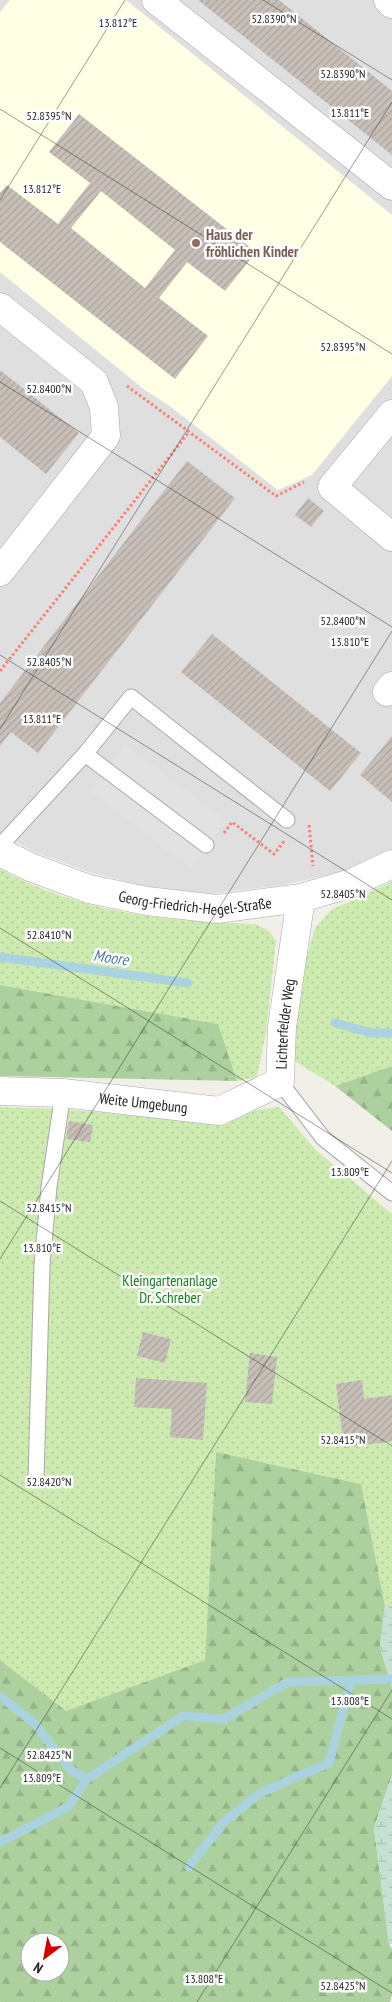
<svg xmlns="http://www.w3.org/2000/svg" width="392" height="2002" font-family="'PT Sans Narrow',sans-serif">
<style>
.residential{fill:#e0dfdf}
.education{fill:#ffffe5}
.grass{fill:url(#grass-dots)}
.forest{fill:url(#forest-firs);fill-rule:evenodd}
.wetland{fill:url(#wetland-marsh)}
.parking{fill:#e2e2e2}
.lines{fill:none;stroke-linecap:round;stroke-linejoin:round}
.stream{stroke:#aad3df;stroke-width:9}
.building{fill:url(#building-hatch);fill-rule:evenodd}
.lane-casing{stroke:#a9a9a9;stroke-width:17}
.street-casing{stroke:#a9a9a9;stroke-width:29}
.path{stroke:#fa8072;stroke-width:3;stroke-dasharray:2.5 2.5;stroke-linecap:butt}
.lane{stroke:#fff;stroke-width:15}
.street{stroke:#fff;stroke-width:28}
.ticks{fill:none;stroke:#222;stroke-width:1;stroke-opacity:0.45}
.education-dot{fill:#8d6e63;stroke:#fff;stroke-width:2}
.labels{text-anchor:middle;dominant-baseline:central;stroke-width:5;stroke-linejoin:round;paint-order:stroke}
.education-label{font-size:15px;font-weight:bold;fill:#785e54;stroke:#fff;text-anchor:start}
.street-label{font-size:15px;fill:#222;stroke:#fff}
.park-label{font-size:15px;fill:#0c8416;stroke:#fff}
.water-label{font-size:16px;font-style:italic;fill:#4a7aab;stroke:#fff}
.ticks-label{font-size:12px;text-anchor:middle;fill:#222;stroke:#fff;stroke-width:5;stroke-linejoin:round;paint-order:stroke}
</style>
<defs>
<pattern id="grass-dots" width="8" height="8" patternUnits="userSpaceOnUse" patternTransform="scale(1.25)"><rect width="8" height="8" fill="#cdebb0"/><path d="M2 2h.1M6 6h.1" fill="none" stroke="#b0c997" stroke-width="1.8" stroke-linecap="round"/></pattern>
<pattern id="forest-firs" width="22" height="20" patternUnits="userSpaceOnUse" patternTransform="scale(1.25)"><rect width="22" height="20" fill="#add19e"/><path d="M5 1l3.5 6h-7zM16 11l3.5 6h-7z" fill="#95b388"/></pattern>
<pattern id="wetland-marsh" width="20" height="14" patternUnits="userSpaceOnUse" patternTransform="scale(1.25)"><rect width="20" height="14" fill="#c6e0d4"/><path d="M1 5h8M5 5V1M11 12h8M15 12V8" fill="none" stroke="#aac0b6"/></pattern>
<pattern id="building-hatch" width="6" height="6" patternUnits="userSpaceOnUse" patternTransform="scale(1.25)"><rect width="6" height="6" fill="#c7bfb8"/><path d="M-1 1l2-2M0 6l6-6M5 7l2-2" fill="none" stroke="#aba49e"/></pattern>
</defs>
<rect width="100%" height="100%" fill="#f2efe9"/>
<path class="residential" d="M0 0H392V850L349 870 283 885 209 894 144 886 89 872 37 853 0 833Z"/>
<path class="education" d="M10 0H126L392 215V376L312 475 278 490 167 404 146 391 0 272V12Z"/>
<g class="grass">
<path d="M0 869C83 914 164 921 256 924L269 931 276 941 266 1032 257 1077 237 1081 217 1024 0 985Z"/>
<path d="M392 881V1066L335 1086 288 1057 298 986 315 928 332 909 359 898Z"/>
<path d="M0 1107 62 1109 226 1123 256 1110 279 1107 316 1150 392 1214V1606H385L361 1484 216 1452 205 1660 66 1712 0 1660Z"/>
</g>
<g class="forest">
<path d="M0 985 218 1024 237 1081 0 1076Z"/>
<path d="M392 1066V1131L335 1086Z"/>
<path d="M216 1452 361 1484 385 1606 380 1647 392 1687V1775L374 1828 389 1944 392 1949V1995L390 2002H0V1660L66 1711 205 1660ZM30 1942H60V1972H30Z"/>
</g>
<g class="wetland">
<path d="M385 1606H392V1687L380 1647Z"/>
<path d="M392 1775V1944H389L374 1828Z"/>
</g>
<path class="parking" d="M125 744 227 821 191 869 89 791Z"/>
<g class="lines">
<g class="stream">
<path d="M0 957 188 983"/>
<path d="M335 1023 372 1033H392"/>
<path d="M0 1696 34 1723 72 1771 87 1779"/>
<path d="M0 1842 68 1807 87 1779 183 1716 224 1719 288 1682 392 1679"/>
<path d="M189 1867 224 1822 260 1793 329 1763 351 1681"/>
</g>
</g>
<g class="building">
<path d="M198 0H279L392 91V155Z"/>
<path d="M79 114 256 252 225 291 187 262 159 298 208 336 175 379 0 242V193L7 185 58 224 90 183 49 152ZM101 191 175 250 145 288 71 228Z"/>
<path d="M0 370 79 433 46 474 0 437Z"/>
<path d="M187 461 235 498 38 753 11 732 0 746V703Z"/>
<path d="M308 498 324 511 311 527 295 515Z"/>
<path d="M212 634 361 753 330 791 181 672Z"/>
<path d="M392 736V802L360 775Z"/>
<path d="M69 1121 93 1125 90 1142 66 1139Z"/>
<path d="M143 1332 171 1339 165 1363 137 1356Z"/>
<path d="M250 1353 277 1357 272 1404 245 1402Z"/>
<path d="M136 1378 207 1383 203 1440 170 1437 172 1409 134 1407Z"/>
<path d="M362 1380 364 1399 392 1395V1441L344 1448 336 1384Z"/>
</g>
<g class="lines">
<defs>
<g id="lane">
<path d="M85 754 206 845"/>
<path d="M0 846 85 754 131 697 287 820"/>
<path d="M280 1082 323 1138 392 1193"/>
<path d="M36 1479 42 1265 49 1187 63 1093"/>
</g>
<g id="street">
<path d="M156 0 392 186"/>
<path d="M388 0 392 4"/>
<path d="M0 307 94 382 104 407 106 436 0 572"/>
<path d="M392 414 332 487 392 537"/>
<path d="M387 692 392 686"/>
<path id="s1" d="M0 852 30 867 89 889 147 901 217 909 301 898 352 883 392 864"/>
<path id="s2" d="M0 1091 63 1093 219 1111 280 1082 282 1027 301 898"/>
</g>
</defs>
<use href="#lane" class="lane-casing"/>
<use href="#street" class="street-casing"/>
<g class="path">
<path d="M127 386 276 496 304 482"/>
<path d="M0 671 189 432"/>
<path d="M309 825 313 866"/>
<path d="M224 833 232 822 274 854 285 840"/>
</g>
<use href="#lane" class="lane"/>
<use href="#street" class="street"/>
</g>
<path class="ticks" d="M263 0 392 80M0 109 392 354M0 200 125 0M0 382 392 627M0 655 392 900M0 729 392 102M0 928 392 1173M0 1201 392 1446M0 1259 392 631M0 1475 392 1719M0 1748 392 1993M0 1788 392 1161M197 2002 392 1690"/>
<circle class="education-dot" cx="196" cy="243" r="5"/>
<g class="labels">
<g class="education-label">
<text x="206" y="234">Haus der<tspan x="206" dy="17">fröhlichen Kinder</tspan></text>
</g>
<g class="street-label">
<text stroke="none"><textPath href="#s1" startOffset="204">Georg-Friedrich-Hegel-Straße</textPath></text>
<text stroke="none"><textPath href="#s2" startOffset="346">Lichterfelder Weg</textPath></text>
<text stroke="none"><textPath href="#s2" startOffset="144">Weite Umgebung</textPath></text>
</g>
<g class="park-label">
<text x="170" y="1280">Kleingartenanlage<tspan x="170" dy="17">Dr. Schreber</tspan></text>
</g>
<g class="water-label">
<text transform="translate(111 957) rotate(8)">Moore</text>
</g>
</g>
<g class="ticks-label">
<text x="274" y="23">52.8390°N</text>
<text x="118" y="27">13.812°E</text>
<text x="343" y="78">52.8390°N</text>
<text x="350" y="117">13.811°E</text>
<text x="49" y="120">52.8395°N</text>
<text x="42" y="193">13.812°E</text>
<text x="343" y="351">52.8395°N</text>
<text x="49" y="393">52.8400°N</text>
<text x="343" y="625">52.8400°N</text>
<text x="350" y="646">13.810°E</text>
<text x="49" y="666">52.8405°N</text>
<text x="42" y="723">13.811°E</text>
<text x="343" y="898">52.8405°N</text>
<text x="49" y="939">52.8410°N</text>
<text x="350" y="1176">13.809°E</text>
<text x="49" y="1212">52.8415°N</text>
<text x="42" y="1252">13.810°E</text>
<text x="343" y="1444">52.8415°N</text>
<text x="49" y="1486">52.8420°N</text>
<text x="350" y="1705">13.808°E</text>
<text x="49" y="1759">52.8425°N</text>
<text x="42" y="1782">13.809°E</text>
<text x="204" y="1983">13.808°E</text>
<text x="343" y="1990">52.8425°N</text>
</g>
<g transform="translate(45 1957) rotate(212)"><circle r="24" fill="#ffffff" stroke="#a7a7a7"/>
<path d="M0-4L9 19L0 12L-9 19Z" fill="#d40000"/>
<text y="-8" font-size="14" font-weight="bold" text-anchor="middle" fill="#222222">N</text>
</g>
</svg>
